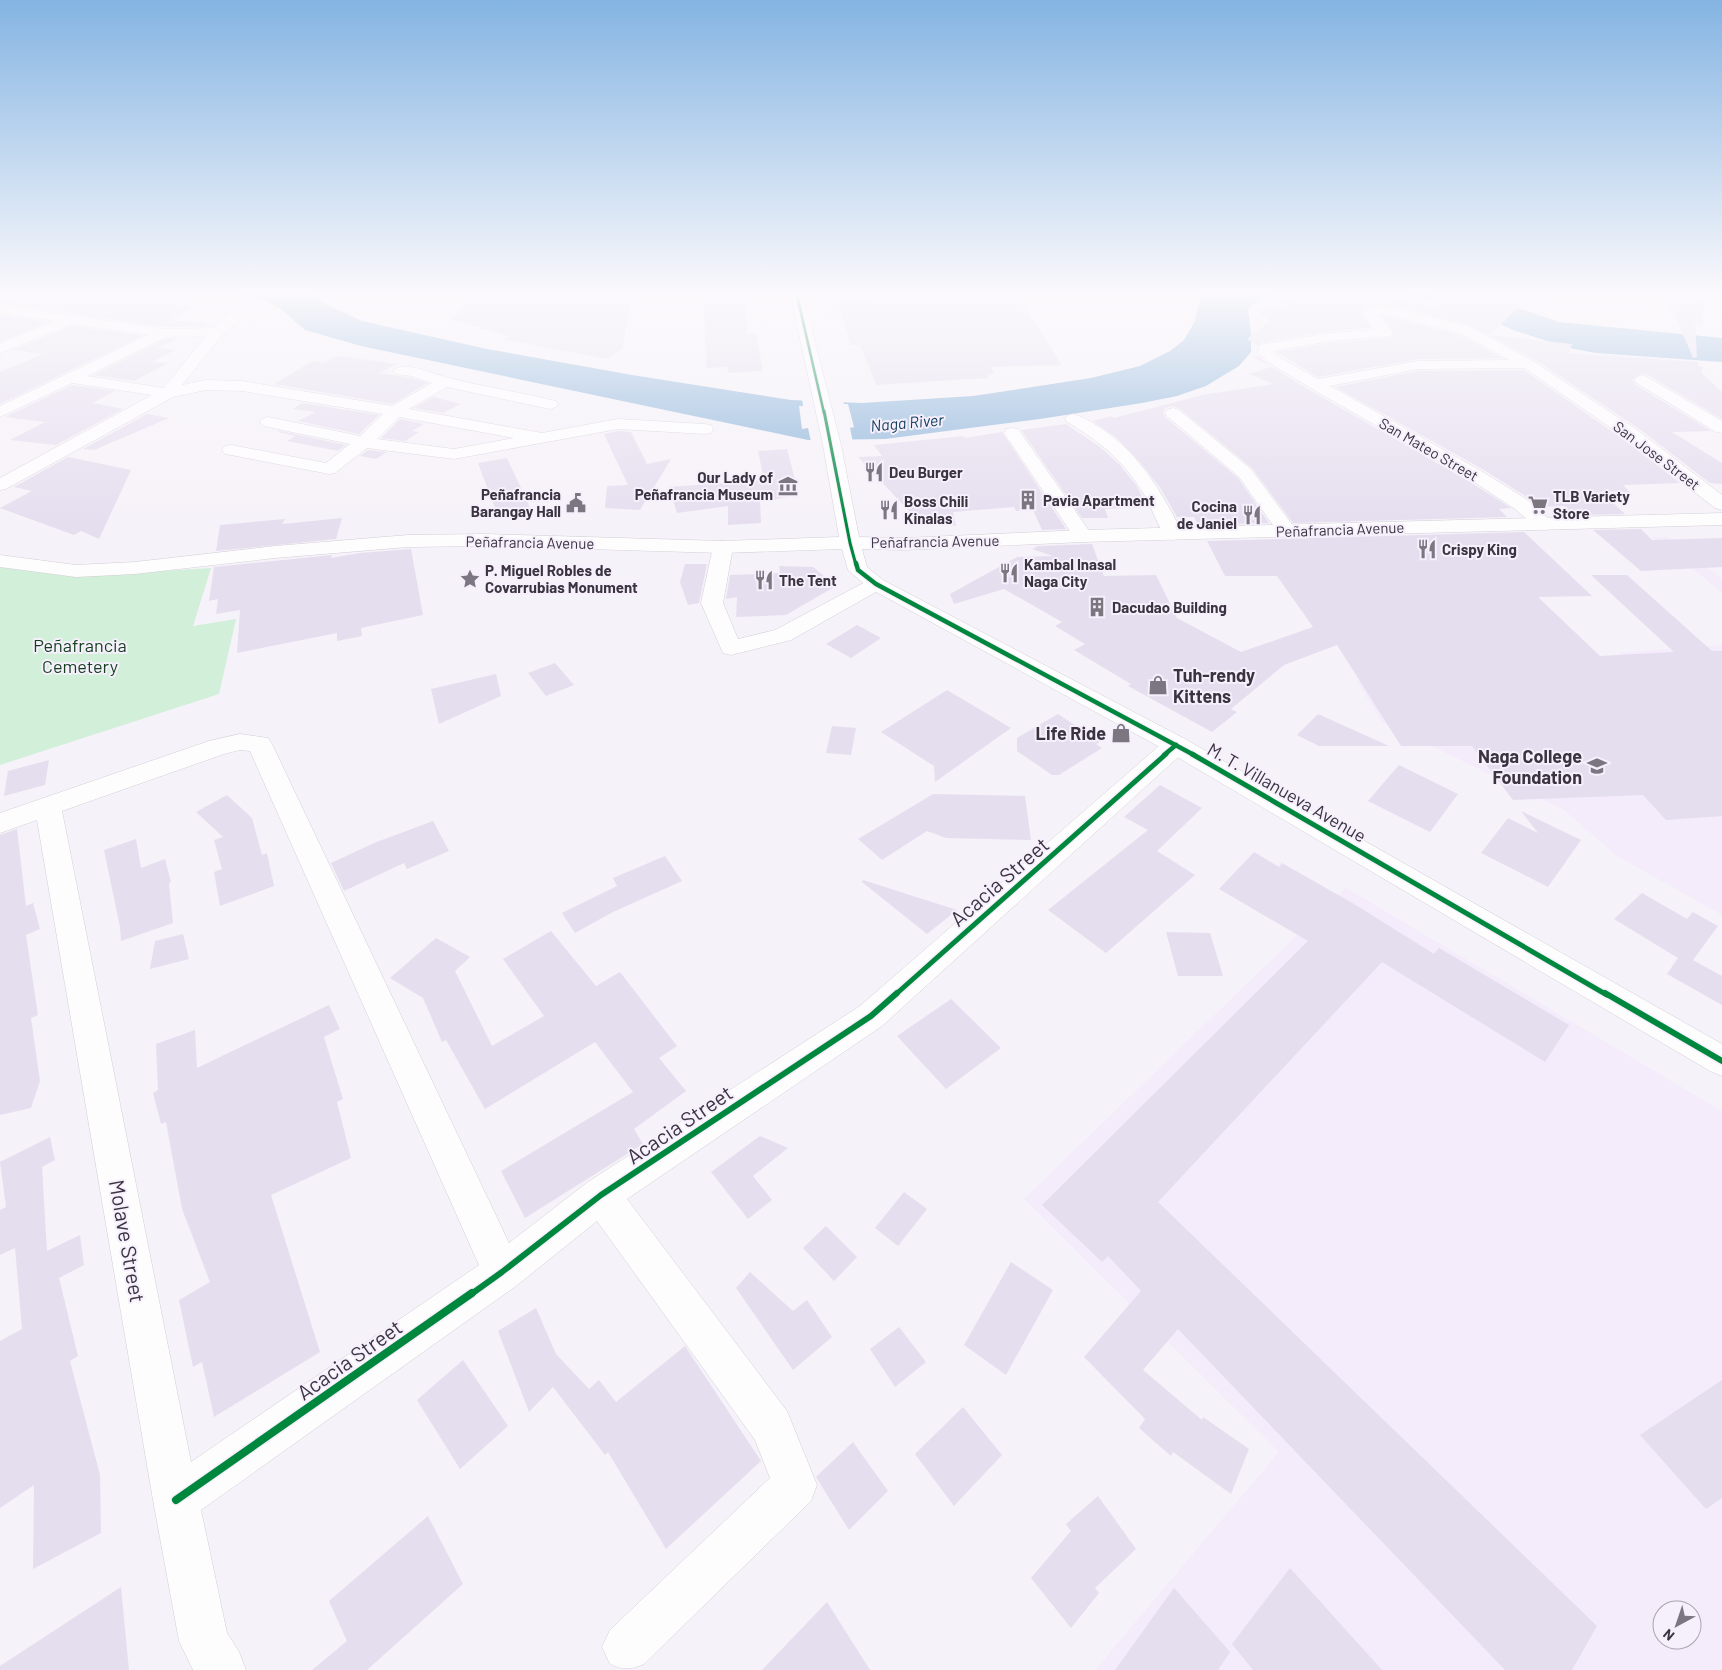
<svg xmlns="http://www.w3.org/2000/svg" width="1722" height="1670" font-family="Barlow,sans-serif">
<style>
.built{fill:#f4ebfb;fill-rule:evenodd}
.green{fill:#d2efd9}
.water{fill:#8eb5da}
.pier{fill:#f6f2f9}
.building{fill:#e5deef}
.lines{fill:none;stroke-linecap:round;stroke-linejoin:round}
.street-casing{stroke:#d3ced7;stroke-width:1}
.secondary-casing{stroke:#d3ced7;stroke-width:1}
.street{fill:#fefdfe;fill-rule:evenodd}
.secondary{fill:#fefdfe;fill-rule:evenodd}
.cycleway-far5-casing{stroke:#f6effc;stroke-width:4.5}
.cycleway-far4-casing{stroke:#f6effc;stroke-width:5}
.cycleway-far3-casing{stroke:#f6effc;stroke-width:7}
.cycleway-far2-casing{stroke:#f6effc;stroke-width:8}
.cycleway-far1-casing{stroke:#f6effc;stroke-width:9}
.cycleway-casing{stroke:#f6effc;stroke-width:11}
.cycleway-far5{stroke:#00873e;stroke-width:2.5}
.cycleway-far4{stroke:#00873e;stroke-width:3}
.cycleway-far3{stroke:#00873e;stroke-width:4.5}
.cycleway-far2{stroke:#00873e;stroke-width:5}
.cycleway-far1{stroke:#00873e;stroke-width:6}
.cycleway{stroke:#00873e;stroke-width:8}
.labels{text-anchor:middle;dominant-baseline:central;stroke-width:4;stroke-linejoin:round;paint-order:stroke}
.far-street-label{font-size:15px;fill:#3b3340;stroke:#f6effc}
.far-poi-label{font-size:15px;font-weight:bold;fill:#3b3340;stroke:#f6effc;text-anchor:start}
.far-water-label{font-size:16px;font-style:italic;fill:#0e3c5c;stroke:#f6effc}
.park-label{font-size:18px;fill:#133f1e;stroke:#f6effc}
.poi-label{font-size:18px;font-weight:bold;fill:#3b3340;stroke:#f6effc;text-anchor:end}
.street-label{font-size:18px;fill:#3b3340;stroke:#f6effc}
.near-street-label{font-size:21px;fill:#3b3340;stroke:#f6effc}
</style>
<rect width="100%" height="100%" fill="#f6f2f9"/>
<g class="built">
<path d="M822 291H912L917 315 826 318Z"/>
<path d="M1652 537H1668L1722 579V592Z"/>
<path d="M1722 645V915L1617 856 1564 810 1382 722 1357 681 1643 678 1619 653Z"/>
<path d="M1346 888 1722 1111V1670H1095L1279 1452 1024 1199ZM1662 1610H1692V1640H1662Z"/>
</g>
<path class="green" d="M0 566 77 576 211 568 193 626 236 619 219 694 0 765Z"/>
<g class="water">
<path d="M205 291H304L332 307 362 321 487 349 632 375 791 400 862 403 973 396 1091 378 1140 366 1170 351 1184 340 1195 321 1198 304 1204 291H1290L1259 300 1248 309 1251 334V352L1239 366 1206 386 1177 396 1142 403 1040 419 885 439 808 440 361 346 305 330 282 310 265 300Z"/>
<path d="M1384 291H1468L1559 322 1722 338V362L1596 353 1569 348 1516 331 1454 305Z"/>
</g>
<path class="pier" d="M802 398 843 400 844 404H848L854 427 850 428 853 442H811L808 428 802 429 799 406H803Z"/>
<g class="building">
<path d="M28 291H112L194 297 178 305 196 307 170 320 209 324 204 326 163 327 0 303Z"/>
<path d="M474 291H605L602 296 632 295 622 349 607 359 503 339 509 336 452 320Z"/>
<path d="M703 291H745L747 334H756L763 371 728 373 727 367 707 368Z"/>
<path d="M916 291H1014L1062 365 991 367 994 374H987L989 378 876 385 860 345H851L837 299 917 296Z"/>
<path d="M1319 291 1355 296 1361 291 1435 306 1437 291H1537L1489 335 1468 324 1380 303 1366 307 1362 314 1371 328 1330 331 1260 343 1258 346 1247 339 1270 321 1256 310 1288 308 1277 299 1311 296Z"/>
<path d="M1665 291H1692L1693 298 1705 300 1702 325 1695 323 1697 357 1693 358Z"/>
<path d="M0 315 48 322 0 342Z"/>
<path d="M1381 315 1457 334 1502 358 1418 359 1318 377 1277 352 1330 343 1391 338 1394 332Z"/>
<path d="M73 326 142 336 0 404V372L43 354 13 350Z"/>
<path d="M1489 335 1572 344 1569 353 1698 362V366L1703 367 1701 372 1722 392V419L1648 375 1641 373 1632 380 1636 385 1711 431 1672 432 1722 463V484L1710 483 1638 428 1534 359Z"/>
<path d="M166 339H177L157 348 175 350 152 362 169 363 134 381 93 375Z"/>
<path d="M337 356 397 364 379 373 413 378 428 383 392 404 274 384 313 361 324 363Z"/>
<path d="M1259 356 1268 365 1308 389 1470 482 1511 508 1499 509 1507 517 1293 523 1252 468 1180 409 1172 406 1166 408 1163 412 1165 417 1238 478 1269 523 1198 525 1194 517H1177L1161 489 1141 463 1118 439 1093 421 1111 416 1114 418 1202 395 1273 384 1249 374 1271 367 1254 357Z"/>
<path d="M1524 370 1624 440 1680 483 1623 485 1630 492 1601 491 1625 514 1575 515 1564 506 1538 507 1530 499 1484 470 1335 387 1418 371Z"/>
<path d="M72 385 115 391 93 403 123 409 56 445 10 440 45 422 5 417Z"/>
<path d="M433 397 461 404 443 413 414 408Z"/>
<path d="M302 403 379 415 359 434 298 421 316 412 293 409Z"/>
<path d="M147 414 169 418 94 450 83 449Z"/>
<path d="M400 419 424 424 412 431 419 432 405 441 381 438Z"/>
<path d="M1066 424 1100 447 1119 464 1136 485 1148 507 1105 509 1108 518H1082L1021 430Z"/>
<path d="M280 431 346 445 338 451 287 441 296 436 278 432Z"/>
<path d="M618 431 631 432 647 464 671 459 640 510 605 508 607 486 628 485 604 434Z"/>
<path d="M1002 432 1066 529 1042 530 1033 510 1016 511 1014 507 953 512 956 526 910 512 858 457 882 456 874 445 964 436 965 438Z"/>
<path d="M787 449 799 495 760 502 761 523 728 525V506L677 513 669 487 764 480 758 451Z"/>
<path d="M368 450 387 452 376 459 360 456Z"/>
<path d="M68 457 131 470 99 539 81 531 74 535 0 508 32 491 14 487Z"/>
<path d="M507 458 533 514 498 516 478 463Z"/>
<path d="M342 518 336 539 216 551 220 525 285 519 282 524Z"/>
<path d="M1641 529 1652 540 1722 538V567L1641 571 1593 530Z"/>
<path d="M1524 532 1592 596 1538 597 1600 656 1674 652 1591 575H1627L1712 651H1722V816L1666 820 1643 795 1513 800 1472 746H1401L1337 645 1284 665 1231 709 1237 712 1212 732 1128 686 1131 684 1074 650 1085 644 1055 626 1062 622 1004 589 954 604 950 594 1017 557 1053 556 1032 549 1038 546 1092 544 1104 576 1156 575 1177 618 1241 652 1313 627 1277 576H1225L1207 541Z"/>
<path d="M411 549 423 615 361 628 362 636 337 641V633L237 653 240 610 216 614 218 599 209 601 214 567 332 555 331 558 360 553Z"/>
<path d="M685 564H707L699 603 688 605 680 582Z"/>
<path d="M779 566 813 567 836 586 786 615 736 617 737 597 726 599 730 575 780 573Z"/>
<path d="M857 625 881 638 851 658 826 644Z"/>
<path d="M555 663 574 685 546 696 528 673Z"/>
<path d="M496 674 501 696 439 724 431 689Z"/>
<path d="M947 690 1011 728 935 782 934 766 881 732Z"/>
<path d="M1058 714 1100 742 1096 744 1102 748 1059 775H1052L1017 751V738Z"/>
<path d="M1318 714 1389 746H1319L1297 735Z"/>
<path d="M832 726 856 728 851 755 826 753Z"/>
<path d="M49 760 45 785 4 796 8 771Z"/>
<path d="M1399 765 1458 794 1430 832 1368 801Z"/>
<path d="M1160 785 1202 808 1157 851 1195 875 1106 953 1048 910 1148 830 1124 817Z"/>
<path d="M933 794 1025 796 1031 840 946 838 927 831 882 860 858 839Z"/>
<path d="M227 795 252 818 262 855 267 853 274 886 220 906 214 872 222 869 214 840 223 837 196 812Z"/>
<path d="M1521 811 1581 840 1548 887 1481 853 1508 818 1538 833Z"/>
<path d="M433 821 449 851 407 869 404 863 344 891 331 863 374 843Z"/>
<path d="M17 829 26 906 33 903 40 929 26 935 38 1015 31 1018 40 1081 31 1108 0 1115V835Z"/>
<path d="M136 839 141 868 165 859 171 882 169 883 173 923 121 941 120 927 104 850Z"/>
<path d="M1254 852 1279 867 1282 863 1354 904 1434 954 1439 948 1569 1025 1545 1062 1382 962 1158 1202 1597 1626 1572 1670H1505L1178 1329 1143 1370 1202 1420 1203 1417 1249 1449 1231 1494 1173 1452 1171 1456 1139 1428 1145 1419 1084 1357 1141 1291 1108 1256 1102 1262 1042 1205 1308 941 1219 889Z"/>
<path d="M665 856 682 881 613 912 575 933 562 913 617 886 613 878Z"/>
<path d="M863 880 957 910 927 934 862 882Z"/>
<path d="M1642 893 1687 919 1693 912 1718 926 1693 960 1722 976V1005L1667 974 1678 958 1614 919Z"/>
<path d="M551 931 596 986 620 972 677 1046 659 1058 686 1091 634 1129 643 1144 525 1218 501 1171 633 1092 595 1042 485 1109 446 1040 442 1042 423 998 390 978 436 938 470 957 455 971 492 1046 544 1016 503 959Z"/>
<path d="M1166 932 1210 933 1223 976H1178Z"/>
<path d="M183 934 189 959 150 969 155 941Z"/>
<path d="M951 999 1001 1048 946 1089 897 1036Z"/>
<path d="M329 1005 340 1029 324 1037 343 1099 337 1102 351 1158 271 1195 320 1352 214 1417 202 1362 193 1367 179 1300 210 1282 182 1209 166 1122 161 1124 153 1093 158 1090 156 1044 195 1030 197 1068Z"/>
<path d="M760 1136 788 1148 753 1176 772 1200 748 1219 711 1172Z"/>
<path d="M50 1137 55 1160 42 1167 47 1251 80 1235 84 1265 59 1278 78 1356 70 1361 100 1475 101 1533 33 1569 34 1485 0 1508V1341L22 1329 15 1248 0 1255V1210L6 1207 0 1162Z"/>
<path d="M904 1192 927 1209 898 1246 875 1228Z"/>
<path d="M826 1226 857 1257 834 1281 803 1248Z"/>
<path d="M1011 1262 1053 1290 1006 1375 964 1345Z"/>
<path d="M750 1272 793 1311 807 1300 832 1337 793 1370 736 1288Z"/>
<path d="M536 1308 556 1354 589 1389 599 1380 616 1402 685 1346 761 1461 666 1549 608 1452 605 1455 553 1387 529 1412 498 1331Z"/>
<path d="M899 1327 926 1362 895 1387 870 1349Z"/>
<path d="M463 1360 508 1426 460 1469 417 1400Z"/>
<path d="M1722 1380V1498L1706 1509 1640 1435Z"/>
<path d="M963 1407 1002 1455 954 1506 915 1454Z"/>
<path d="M853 1442 888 1491 849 1530 816 1477Z"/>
<path d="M1098 1496 1136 1549 1095 1588 1099 1593 1071 1628 1031 1578 1071 1531 1066 1524Z"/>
<path d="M428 1516 463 1584 367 1670H312L347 1641 329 1601Z"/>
<path d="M1290 1568 1382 1670H1253L1232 1644Z"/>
<path d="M121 1587 129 1670H0V1666Z"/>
<path d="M1174 1588 1230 1652 1218 1670H1115Z"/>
<path d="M827 1602 870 1670H762Z"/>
</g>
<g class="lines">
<defs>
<g id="street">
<path d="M1544 291H1557L1551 299 1546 300 1540 296Z"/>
<path d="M1651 291H1663L1669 310 1667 313H1657Z"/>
<path d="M0 305 163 329 213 328 232 311H242L244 314 242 317 222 335 182 385 206 380 242 381 392 406 432 383 412 376 396 374 393 371 396 368C414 363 431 374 449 378 484 387 520 392 556 401L558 404 556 407 550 409 447 387 409 409 542 433 618 419 705 424 711 425 713 429 711 433 705 434 618 429 454 459 367 448 335 473 329 474 231 455 225 454 222 450 225 446 231 445 326 463 350 444 268 427 262 425 260 422 262 419 268 417 360 436 383 414 242 391 206 390 173 397 6 489 0 490V478L152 395 72 383 0 417V406L148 335 73 324 0 353V344L55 321 0 313ZM206 336 164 388 87 376 166 337ZM399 417 514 438 454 449 377 439Z"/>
<path d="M1380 305 1468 326 1533 361 1637 430 1722 495V510L1715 508 1625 438 1525 368 1418 369 1330 386 1483 472 1529 501 1554 524 1551 528 1544 530 1537 528 1515 509 1471 480 1309 387 1269 363 1258 352 1260 345 1265 344 1330 333 1375 330 1364 315 1367 309ZM1381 313 1458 332 1509 360 1418 361 1318 379 1279 357 1273 351 1330 341 1391 336 1393 333 1378 315Z"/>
<path d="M1642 375 1647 377 1722 421V433L1716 432 1637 383 1634 380 1637 377Z"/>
<path d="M1173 408 1179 410 1251 469 1297 531 1294 535 1287 537 1280 535 1239 477 1167 416 1165 413 1167 410Z"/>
<path d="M1073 414C1084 417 1095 424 1104 430 1141 456 1163 494 1183 534L1180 538 1173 540 1166 538C1157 525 1153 510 1145 496 1126 463 1100 441 1067 422L1065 419 1067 416Z"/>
<path d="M1012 428 1018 429 1090 532 1093 536 1090 540 1083 542 1076 540 1004 433 1006 429Z"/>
<path d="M723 541 730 543 733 547 723 603 738 639 775 630 869 580 876 578 883 580 886 584 883 588 791 640 731 655 723 653 701 603 713 547 716 543Z"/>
<path d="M240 734 268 738 272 744 509 1243 588 1182 860 1006 1167 739 1176 737 1185 739 1189 745 1185 751 882 1026 627 1199 787 1411 817 1485 811 1501 644 1664C630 1670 624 1670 610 1664L602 1647 610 1630 770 1478 755 1440 597 1221 516 1286 201 1510 227 1633 239 1652 246 1670H193L179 1641 153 1500 37 820 0 833V813L209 741ZM240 750 250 751 479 1265 191 1462 62 811 224 754Z"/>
</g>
<path id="secondary" d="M790 291H802L841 445 859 537 904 538 1083 530 1722 513V525L1083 542 904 550 862 549 867 567 883 580 1185 739 1722 1044V1076L1710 1071 1167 751 869 588 848 570 842 549 723 553 485 546 408 547 275 558 135 574 76 577 0 567V555L76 565 135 562 275 546 408 535 485 534 723 541 839 537 823 445Z"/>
</defs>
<use href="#street" class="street-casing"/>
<use href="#secondary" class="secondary-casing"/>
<use href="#street" class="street"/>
<use href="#secondary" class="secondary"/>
<defs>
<path id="cycleway-far5" d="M796 291 824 413"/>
<path id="cycleway-far4" d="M824 411 850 543 856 565"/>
<g id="cycleway-far3">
<path d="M856 563 858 570 876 584 1194 755"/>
<path d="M1164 755 1176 745"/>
</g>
<g id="cycleway-far2">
<path d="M1192 754 1607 995"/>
<path d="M895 995 1166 754"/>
</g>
<g id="cycleway-far1">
<path d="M1605 993 1722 1061"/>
<path d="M470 1295 502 1272 601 1195 871 1016 897 993"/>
</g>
<path id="cycleway" d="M176 1500 472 1293"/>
</defs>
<use href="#cycleway-far5" class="cycleway-far5-casing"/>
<use href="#cycleway-far4" class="cycleway-far4-casing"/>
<use href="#cycleway-far3" class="cycleway-far3-casing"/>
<use href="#cycleway-far2" class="cycleway-far2-casing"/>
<use href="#cycleway-far1" class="cycleway-far1-casing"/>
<use href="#cycleway" class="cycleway-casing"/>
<use href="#cycleway-far5" class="cycleway-far5"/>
<use href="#cycleway-far4" class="cycleway-far4"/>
<use href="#cycleway-far3" class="cycleway-far3"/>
<use href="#cycleway-far2" class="cycleway-far2"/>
<use href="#cycleway-far1" class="cycleway-far1"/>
<use href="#cycleway" class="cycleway"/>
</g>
<linearGradient id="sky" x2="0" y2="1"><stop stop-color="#84b4e2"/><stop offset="0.56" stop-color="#fbf9fc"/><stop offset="1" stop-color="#fbf9fc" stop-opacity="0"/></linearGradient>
<rect width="1722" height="524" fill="url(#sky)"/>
<defs>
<symbol id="restaurant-bare" viewBox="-9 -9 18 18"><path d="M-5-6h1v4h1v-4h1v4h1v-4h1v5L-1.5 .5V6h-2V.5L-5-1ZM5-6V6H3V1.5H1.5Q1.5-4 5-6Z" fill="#7c7681" stroke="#f6effc" stroke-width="2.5" paint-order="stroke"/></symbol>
<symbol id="museum-bare" viewBox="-9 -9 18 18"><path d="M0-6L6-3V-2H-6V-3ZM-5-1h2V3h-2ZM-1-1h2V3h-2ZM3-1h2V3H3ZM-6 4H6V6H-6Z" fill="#7c7681" stroke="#f6effc" stroke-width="2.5" paint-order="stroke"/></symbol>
<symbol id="building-bare" viewBox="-9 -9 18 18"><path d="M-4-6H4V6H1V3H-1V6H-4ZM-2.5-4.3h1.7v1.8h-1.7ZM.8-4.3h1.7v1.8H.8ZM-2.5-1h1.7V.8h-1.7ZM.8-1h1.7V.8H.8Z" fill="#7c7681" stroke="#f6effc" stroke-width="2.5" paint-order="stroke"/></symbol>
<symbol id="civic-bare" viewBox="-9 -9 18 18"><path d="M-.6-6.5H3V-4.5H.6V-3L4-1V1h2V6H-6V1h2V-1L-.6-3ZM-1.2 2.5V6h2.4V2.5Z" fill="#7c7681" stroke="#f6effc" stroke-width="2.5" paint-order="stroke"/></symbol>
<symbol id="supermarket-bare" viewBox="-9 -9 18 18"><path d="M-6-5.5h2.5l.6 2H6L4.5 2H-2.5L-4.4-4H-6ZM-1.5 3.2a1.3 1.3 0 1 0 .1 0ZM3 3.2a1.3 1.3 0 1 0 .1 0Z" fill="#7c7681" stroke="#f6effc" stroke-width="2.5" paint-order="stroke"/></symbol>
<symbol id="sight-bare" viewBox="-9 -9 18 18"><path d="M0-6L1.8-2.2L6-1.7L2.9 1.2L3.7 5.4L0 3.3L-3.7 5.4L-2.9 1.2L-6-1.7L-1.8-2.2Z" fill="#7c7681" stroke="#f6effc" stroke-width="2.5" paint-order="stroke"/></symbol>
<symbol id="shop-bare" viewBox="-9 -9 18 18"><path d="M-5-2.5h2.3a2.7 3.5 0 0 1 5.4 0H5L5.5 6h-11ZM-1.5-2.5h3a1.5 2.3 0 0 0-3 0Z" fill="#7c7681" stroke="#f6effc" stroke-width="2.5" paint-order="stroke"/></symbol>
<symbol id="university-bare" viewBox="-9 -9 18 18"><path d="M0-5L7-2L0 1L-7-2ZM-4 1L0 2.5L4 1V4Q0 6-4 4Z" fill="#7c7681" stroke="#f6effc" stroke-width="2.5" paint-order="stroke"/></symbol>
</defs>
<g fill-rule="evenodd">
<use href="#restaurant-bare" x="860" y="458" width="28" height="28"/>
<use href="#museum-bare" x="774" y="472" width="28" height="28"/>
<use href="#building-bare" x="1014" y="486" width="28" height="28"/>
<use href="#civic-bare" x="562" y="489" width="28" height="28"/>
<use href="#supermarket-bare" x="1524" y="491" width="28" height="28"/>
<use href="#restaurant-bare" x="875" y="496" width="28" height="28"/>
<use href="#restaurant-bare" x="1238" y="501" width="28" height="28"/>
<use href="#restaurant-bare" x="1413" y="535" width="28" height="28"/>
<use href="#restaurant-bare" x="995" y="559" width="28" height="28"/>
<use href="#sight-bare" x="456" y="565" width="28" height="28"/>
<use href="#restaurant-bare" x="750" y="566" width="28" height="28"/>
<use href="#building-bare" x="1083" y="593" width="28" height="28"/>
<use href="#shop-bare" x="1144" y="671" width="28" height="28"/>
<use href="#shop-bare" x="1107" y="719" width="28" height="28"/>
<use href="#university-bare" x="1583" y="752" width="28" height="28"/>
</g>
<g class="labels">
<g class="far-street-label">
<text transform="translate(1429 449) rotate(30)">San Mateo Street</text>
<text transform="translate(1657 455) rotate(37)">San Jose Street</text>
<text transform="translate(1340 529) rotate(-2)">Peñafrancia Avenue</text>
<text transform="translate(935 541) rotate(-1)">Peñafrancia Avenue</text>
<text transform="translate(530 542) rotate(1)">Peñafrancia Avenue</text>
</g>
<g class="far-poi-label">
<text x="889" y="472">Deu Burger</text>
<text x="773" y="477" text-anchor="end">Our Lady of<tspan x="773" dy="17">Peñafrancia Museum</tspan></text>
<text x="561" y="494" text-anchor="end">Peñafrancia<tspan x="561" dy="17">Barangay Hall</tspan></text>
<text x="1553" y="496">TLB Variety<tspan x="1553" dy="17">Store</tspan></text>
<text x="1043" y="500">Pavia Apartment</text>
<text x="904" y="501">Boss Chili<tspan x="904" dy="17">Kinalas</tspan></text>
<text x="1237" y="506" text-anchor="end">Cocina<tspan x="1237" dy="17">de Janiel</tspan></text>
<text x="1442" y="549">Crispy King</text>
<text x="1024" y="564">Kambal Inasal<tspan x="1024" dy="17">Naga City</tspan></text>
<text x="485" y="570">P. Miguel Robles de<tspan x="485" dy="17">Covarrubias Monument</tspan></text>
<text x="779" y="580">The Tent</text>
<text x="1112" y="607">Dacudao Building</text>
</g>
<g class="far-water-label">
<text transform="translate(907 422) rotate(-5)">Naga River</text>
</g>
<g class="park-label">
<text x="80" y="645">Peñafrancia<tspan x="80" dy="21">Cemetery</tspan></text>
</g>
<g class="poi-label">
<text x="1173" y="675" text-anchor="start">Tuh-rendy<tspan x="1173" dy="21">Kittens</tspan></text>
<text x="1106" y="733">Life Ride</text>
<text x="1582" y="756">Naga College<tspan x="1582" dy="21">Foundation</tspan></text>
</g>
<g class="street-label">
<text transform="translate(1287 792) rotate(30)">M. T. Villanueva Avenue</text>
</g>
<g class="near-street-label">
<text transform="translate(999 881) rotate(-41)">Acacia Street</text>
<text transform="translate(679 1124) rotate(-34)">Acacia Street</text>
<text transform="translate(128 1241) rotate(80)">Molave Street</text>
<text transform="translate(349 1359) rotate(-35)">Acacia Street</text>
</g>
</g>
<g transform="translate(1677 1625) rotate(220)"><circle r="24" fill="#f6effc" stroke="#aba4b1"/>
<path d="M0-4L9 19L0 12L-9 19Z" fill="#7c7681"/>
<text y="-8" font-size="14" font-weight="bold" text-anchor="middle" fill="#3b3340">N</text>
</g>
</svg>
